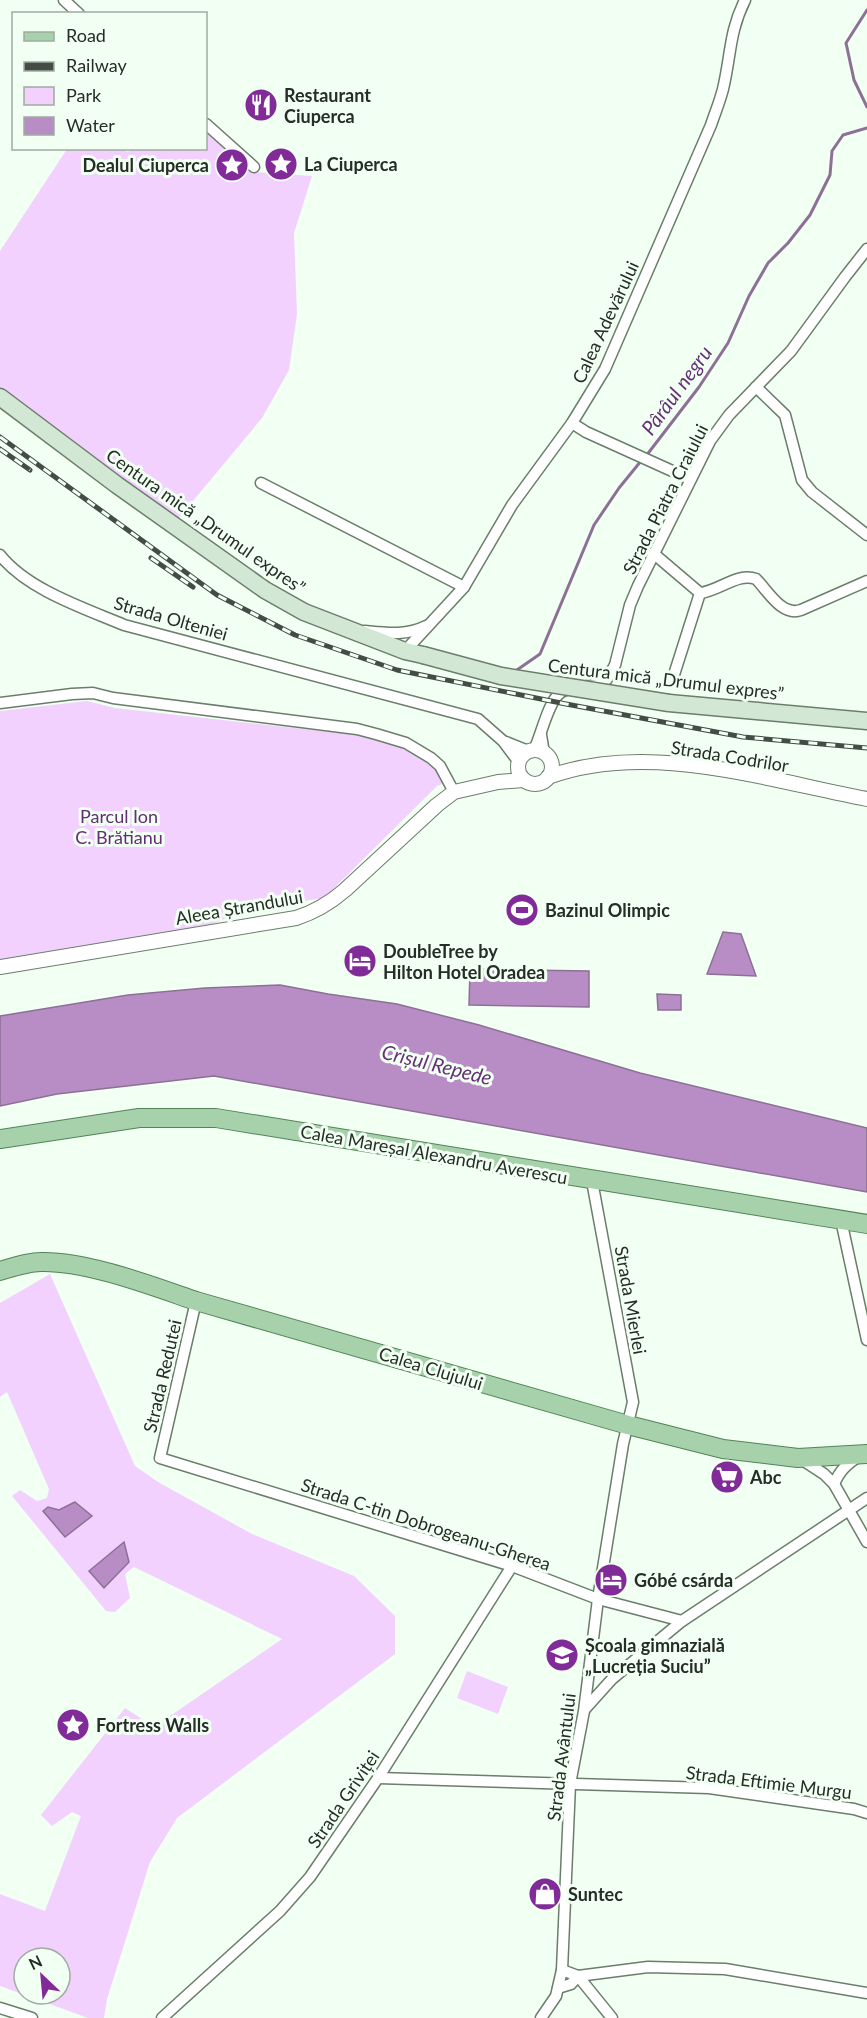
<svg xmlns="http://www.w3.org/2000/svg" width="867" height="2018" font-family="Lato,sans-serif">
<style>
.green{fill:#f3d1ff;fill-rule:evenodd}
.water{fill:#b88dc6;stroke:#8c7096;stroke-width:1.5}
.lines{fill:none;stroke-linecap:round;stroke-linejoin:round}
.stream{stroke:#8c7096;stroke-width:3}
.minor-casing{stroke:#6b7d6b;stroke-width:13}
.tertiary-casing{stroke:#6b7d6b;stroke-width:16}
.secondary-casing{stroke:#6b7d6b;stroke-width:19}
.primary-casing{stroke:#528457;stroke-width:20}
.minor{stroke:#fff;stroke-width:10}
.tertiary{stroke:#fff;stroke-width:14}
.secondary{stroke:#d2e8d4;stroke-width:16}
.primary{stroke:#a6d1aa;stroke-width:18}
.rail-casing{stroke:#444d45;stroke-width:5}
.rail{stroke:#f2fff3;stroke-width:3;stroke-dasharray:9;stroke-linecap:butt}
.secondary-bridge-casing{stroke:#6b7d6b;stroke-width:19;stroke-linecap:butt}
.secondary-bridge{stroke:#d2e8d4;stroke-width:16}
.labels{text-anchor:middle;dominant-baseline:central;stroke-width:6;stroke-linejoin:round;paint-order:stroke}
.poi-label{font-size:18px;font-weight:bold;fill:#252d26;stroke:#f2fff3;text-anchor:start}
.street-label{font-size:18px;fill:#252d26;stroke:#f2fff3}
.park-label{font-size:18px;fill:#632e73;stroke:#f2fff3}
.water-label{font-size:20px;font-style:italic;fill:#653076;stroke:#f2fff3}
</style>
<rect width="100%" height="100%" fill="#f2fff3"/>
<g class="green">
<path d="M206 127 253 172 312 176 294 233 297 314 289 370 262 418 173 525 0 397V251L67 149H123L128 152 131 148H206Z"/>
<path d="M87 701 115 708 358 735 417 751 438 769 445 783 437 786 324 898 248 909 184 936 0 964V711Z"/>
<path d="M50 1274 135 1466 158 1482 252 1534 354 1576 395 1616V1654L177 1818 150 1862 107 1999 104 2018H88L0 1986V1894L45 1911 81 1816 72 1812 52 1826 41 1815 125 1708 154 1727 282 1639 134 1567 125 1574 130 1598 115 1612 106 1611 12 1496 20 1490 37 1501 47 1498 49 1489 7 1392 0 1397V1303ZM24 1958H60V1994H24Z"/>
<path d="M467 1671 508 1687 498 1714 457 1698Z"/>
</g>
<g class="water">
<path d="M723 932 741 934 756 976 707 974Z"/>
<path d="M470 969 589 971V1007L469 1005Z"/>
<path d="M280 985 328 994 397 1004 479 1025 640 1073 867 1128V1192L214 1076 57 1094 0 1106V1016L128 995 205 988Z"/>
<path d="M657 994 681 995V1010H658Z"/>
<path d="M75 1502 92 1516 65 1537 43 1511 48 1507 59 1510Z"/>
<path d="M124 1542 129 1562 104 1588 89 1571Z"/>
</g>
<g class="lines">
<g class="stream">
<path d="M867 10 846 43 854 80 867 107"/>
<path d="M646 456 699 387 728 343 749 296 768 263 788 243 810 215 830 175 832 151 843 135 867 128"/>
<path d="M514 672 540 654 594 525 619 488 641 461"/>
</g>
<defs>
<g id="minor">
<path d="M64 0 79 14"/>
<path d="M206 124 254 167"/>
<path d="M756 387 785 415 802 480 812 492 867 535"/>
<path d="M572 423 586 432 690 479"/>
<path d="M261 483 464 587"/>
<path d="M653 553 700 593C719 591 738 572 756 579 768 591 782 617 801 610L867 581"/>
<path d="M0 555C28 590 84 608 124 625L478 719 503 741 518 761"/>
<path d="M365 631C386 633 406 636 426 626"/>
<path d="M405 651 464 587 512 505 572 423 605 369 711 125C715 113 720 101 723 89 731 56 729 32 745 0"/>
<path d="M672 681 700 593"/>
<path d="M587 686 598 685 607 679 615 665 630 605 638 586 710 441 729 415 791 351 845 277 867 249"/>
<path d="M0 703 72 694 93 693 113 698 357 729 376 734 406 743 431 758 440 766 454 792"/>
<path d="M541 735 544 753"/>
<path d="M506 742 528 751"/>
<path d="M534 750C541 736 548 703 559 694 562 690 567 690 572 688"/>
<path d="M841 1220 867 1340"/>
<path d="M196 1301 160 1458 512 1566 598 1599 682 1621"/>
<path d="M801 1459 824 1474 834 1484 867 1542"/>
<path d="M834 1484C840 1470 847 1464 859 1456"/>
<path d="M585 1709 612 1679 682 1621 867 1498"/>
<path d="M378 1778 709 1788 854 1809 867 1813"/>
<path d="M562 1970 578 1976 648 1967 725 1969 867 1993"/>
<path d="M578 1976 612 2018"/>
<path d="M558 1988 571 1984 578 1976"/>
<path d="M0 2008 32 2018"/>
<path d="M162 2018 280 1911 310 1877 378 1778 512 1566"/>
<path d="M541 2018 556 1996 562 1970 570 1784 584 1711 598 1599 623 1444 633 1402 592 1181"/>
</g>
<g id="tertiary">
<circle cx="535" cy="767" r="17"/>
<path d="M548 777C648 740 766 780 867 799"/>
<path d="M0 967 296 918C315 912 330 903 345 890L437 805 454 792 498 782 524 780"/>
</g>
<g id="secondary">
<path d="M0 397 117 485 265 590 304 612 405 651 423 655"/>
<path d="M669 703 867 721"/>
</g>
<g id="primary">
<path d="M0 1139 139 1118H216L867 1224"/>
<path d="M0 1271C13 1267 28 1262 41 1262 87 1261 152 1286 196 1301L628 1425 723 1449 798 1458 867 1454"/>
</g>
</defs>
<use href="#minor" class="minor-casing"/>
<use href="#tertiary" class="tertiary-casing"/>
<use href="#secondary" class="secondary-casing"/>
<use href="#primary" class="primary-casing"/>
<use href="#minor" class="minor"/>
<use href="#tertiary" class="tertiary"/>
<use href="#secondary" class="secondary"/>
<use href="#primary" class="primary"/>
<defs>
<g id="rail">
<path d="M0 437 217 595 295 635 397 670 566 704 743 737 867 748"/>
<path d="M0 449 30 470"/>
<path d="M151 558 193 587"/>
</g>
</defs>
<use href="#rail" class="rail-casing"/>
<use href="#rail" class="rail"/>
<defs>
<path id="secondary-bridge" d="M423 655 501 676 669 703"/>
</defs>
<use href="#secondary-bridge" class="secondary-bridge-casing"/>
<use href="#secondary-bridge" class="secondary-bridge"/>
</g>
<defs>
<symbol id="restaurant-disc" viewBox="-11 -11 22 22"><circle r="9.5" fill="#812b99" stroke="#f2fff3"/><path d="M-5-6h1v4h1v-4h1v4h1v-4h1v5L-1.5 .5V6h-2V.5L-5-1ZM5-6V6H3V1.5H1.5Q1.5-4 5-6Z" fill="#fff"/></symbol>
<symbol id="sight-disc" viewBox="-11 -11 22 22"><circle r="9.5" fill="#812b99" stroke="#f2fff3"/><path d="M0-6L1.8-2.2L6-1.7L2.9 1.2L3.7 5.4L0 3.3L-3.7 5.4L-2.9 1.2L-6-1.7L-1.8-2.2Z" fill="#fff"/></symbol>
<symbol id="stadium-disc" viewBox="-11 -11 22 22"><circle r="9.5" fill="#812b99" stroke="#f2fff3"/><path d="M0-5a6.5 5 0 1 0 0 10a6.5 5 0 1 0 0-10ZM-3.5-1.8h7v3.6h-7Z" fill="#fff"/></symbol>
<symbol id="hotel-disc" viewBox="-11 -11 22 22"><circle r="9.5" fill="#812b99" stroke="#f2fff3"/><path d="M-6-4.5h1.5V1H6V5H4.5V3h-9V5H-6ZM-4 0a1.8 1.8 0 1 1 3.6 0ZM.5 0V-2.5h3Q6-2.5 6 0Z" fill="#fff"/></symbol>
<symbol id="supermarket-disc" viewBox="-11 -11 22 22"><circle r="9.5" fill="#812b99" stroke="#f2fff3"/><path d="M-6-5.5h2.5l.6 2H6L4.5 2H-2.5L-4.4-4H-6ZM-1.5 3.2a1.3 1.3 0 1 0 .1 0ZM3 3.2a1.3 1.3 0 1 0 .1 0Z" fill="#fff"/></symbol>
<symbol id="school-disc" viewBox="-11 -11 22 22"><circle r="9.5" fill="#812b99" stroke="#f2fff3"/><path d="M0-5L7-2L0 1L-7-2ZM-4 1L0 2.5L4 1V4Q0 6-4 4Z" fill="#fff"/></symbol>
<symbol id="shop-disc" viewBox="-11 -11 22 22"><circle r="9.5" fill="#812b99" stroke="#f2fff3"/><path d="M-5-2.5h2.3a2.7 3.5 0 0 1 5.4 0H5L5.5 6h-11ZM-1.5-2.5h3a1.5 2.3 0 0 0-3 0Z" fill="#fff"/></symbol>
</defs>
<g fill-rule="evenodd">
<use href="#restaurant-disc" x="242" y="86" width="38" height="38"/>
<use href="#sight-disc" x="262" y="145" width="38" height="38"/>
<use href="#sight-disc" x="213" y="146" width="38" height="38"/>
<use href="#stadium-disc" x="503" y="891" width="38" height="38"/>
<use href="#hotel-disc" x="341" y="942" width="38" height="38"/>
<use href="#supermarket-disc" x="708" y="1458" width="38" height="38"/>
<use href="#hotel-disc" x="592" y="1561" width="38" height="38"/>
<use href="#school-disc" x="543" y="1636" width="38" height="38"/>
<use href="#sight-disc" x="54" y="1706" width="38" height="38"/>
<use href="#shop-disc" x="526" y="1875" width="38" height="38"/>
</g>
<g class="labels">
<g class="poi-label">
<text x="284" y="95">Restaurant<tspan x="284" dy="21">Ciuperca</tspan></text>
<text x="304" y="164">La Ciuperca</text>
<text x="209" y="165" text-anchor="end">Dealul Ciuperca</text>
<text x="545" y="910">Bazinul Olimpic</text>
<text x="383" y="951">DoubleTree by<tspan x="383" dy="21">Hilton Hotel Oradea</tspan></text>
<text x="750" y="1477">Abc</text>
<text x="634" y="1580">Góbé csárda</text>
<text x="585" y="1645">Școala gimnazială<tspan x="585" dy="21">„Lucreția Suciu”</tspan></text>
<text x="96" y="1725">Fortress Walls</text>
<text x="568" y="1894">Suntec</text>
</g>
<g class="street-label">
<text transform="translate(605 322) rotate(-65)">Calea Adevărului</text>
<text transform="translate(665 499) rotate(-63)">Strada Piatra Craiului</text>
<text transform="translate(206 521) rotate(35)">Centura mică „Drumul expres”</text>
<text transform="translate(171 618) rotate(16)">Strada Olteniei</text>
<text transform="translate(666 679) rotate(7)">Centura mică „Drumul expres”</text>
<text transform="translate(730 756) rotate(9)">Strada Codrilor</text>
<text transform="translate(239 907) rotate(-10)">Aleea Ștrandului</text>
<text transform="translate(434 1154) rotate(10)">Calea Mareșal Alexandru Averescu</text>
<text transform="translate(631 1300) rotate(80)">Strada Mierlei</text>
<text transform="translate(431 1368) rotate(17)">Calea Clujului</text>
<text transform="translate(162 1376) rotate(-77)">Strada Redutei</text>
<text transform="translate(426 1524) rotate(18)">Strada C-tin Dobrogeanu-Gherea</text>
<text transform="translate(561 1757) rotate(-83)">Strada Avântului</text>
<text transform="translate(769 1782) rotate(7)">Strada Eftimie Murgu</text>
<text transform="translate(343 1799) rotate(-56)">Strada Griviței</text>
</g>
<g class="park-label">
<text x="119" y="816">Parcul Ion<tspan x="119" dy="21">C. Brătianu</tspan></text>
</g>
<g class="water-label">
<text transform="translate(676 390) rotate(-54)">Pârâul negru</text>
<text transform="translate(437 1064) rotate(14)">Crișul Repede</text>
</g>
</g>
<rect x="12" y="12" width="195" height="138" fill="#f2fff3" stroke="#a0aba1" stroke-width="1.5"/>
<rect x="24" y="32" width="30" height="9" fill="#a6d1aa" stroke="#a0aba1" stroke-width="1.5"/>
<text x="66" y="42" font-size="18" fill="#252d26">Road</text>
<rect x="24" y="62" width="30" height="9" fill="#444d45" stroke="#a0aba1" stroke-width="1.5"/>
<text x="66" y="72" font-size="18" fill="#252d26">Railway</text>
<rect x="24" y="87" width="30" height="18" fill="#f3d1ff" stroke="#a0aba1" stroke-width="1.5"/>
<text x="66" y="102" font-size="18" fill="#252d26">Park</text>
<rect x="24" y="117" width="30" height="18" fill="#b88dc6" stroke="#a0aba1" stroke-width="1.5"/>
<text x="66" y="132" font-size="18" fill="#252d26">Water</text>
<g transform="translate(42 1976) rotate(334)"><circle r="28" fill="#f2fff3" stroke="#a0aba1" stroke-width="1.5"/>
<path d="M0-4.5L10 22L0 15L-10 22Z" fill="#812b99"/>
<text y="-9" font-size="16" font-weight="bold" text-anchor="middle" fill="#252d26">N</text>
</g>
</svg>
